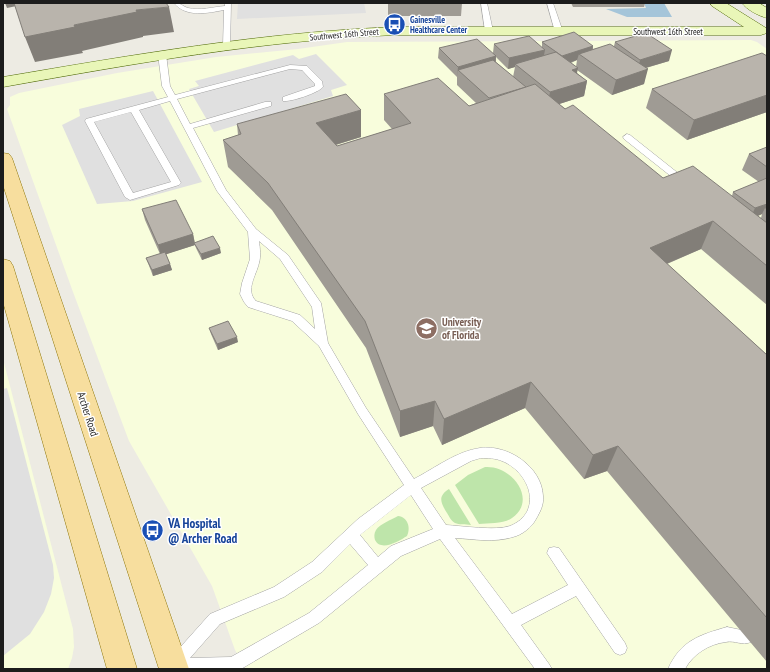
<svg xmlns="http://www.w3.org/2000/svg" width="770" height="672" font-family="'PT Sans Narrow',sans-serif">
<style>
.education{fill:#f8fddc}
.grass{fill:#bee5aa}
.parking{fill:#e0e0e0}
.water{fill:#a5c5d9}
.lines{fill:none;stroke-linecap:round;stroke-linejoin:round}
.lane-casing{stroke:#a3a3a3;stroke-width:1}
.secondary-casing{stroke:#536d0a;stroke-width:1}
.primary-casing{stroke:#8d7508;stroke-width:1}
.lane{fill:#fff;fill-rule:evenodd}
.secondary{fill:#e9f6b8;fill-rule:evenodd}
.primary{fill:#f7de9e;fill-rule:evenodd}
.wall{fill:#9f9b94;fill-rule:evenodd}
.shaded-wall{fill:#827e78}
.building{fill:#b9b4ac;stroke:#827e78}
.labels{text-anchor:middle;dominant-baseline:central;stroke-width:3;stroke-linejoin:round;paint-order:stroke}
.far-transit-label{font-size:9px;font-weight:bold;fill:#164399;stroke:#fff;text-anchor:start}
.far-street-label{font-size:9px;fill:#1c1c1c;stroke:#fff}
.education-label{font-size:11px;font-weight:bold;fill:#785e54;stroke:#fff;text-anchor:start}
.street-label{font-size:11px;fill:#1c1c1c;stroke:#fff}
.near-transit-label{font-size:13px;font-weight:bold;fill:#164399;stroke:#fff;text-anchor:start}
</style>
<rect width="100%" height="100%" fill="#edebe3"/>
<g class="education">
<path d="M751 40 757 42 767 49V669H246L235 650 212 586 129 441 73 292 7 109 10 105V97L19 93 117 73 216 57 298 49 347 42Z"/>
<path d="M3 359 73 629 74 647 72 658 68 669H3Z"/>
</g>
<g class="grass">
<path d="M485 467C512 465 538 500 512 518 504 524 489 523 479 524L455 485 468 475Z"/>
<path d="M449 489 471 525C465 524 459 525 455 523 451 521 449 516 447 513 440 502 438 496 449 489Z"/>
<path d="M398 516C408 517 411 528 407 536 399 541 381 552 375 540 374 537 374 533 376 530 380 524 391 520 398 516Z"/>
</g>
<g class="parking">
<path d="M238 3H364L366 13 237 19Z"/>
<path d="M316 54 347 85 331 90 333 96 214 132 189 89 199 86 195 81 293 55 299 59Z"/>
<path d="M153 91 202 182 133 201 97 204 62 125 80 116 79 109Z"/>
<path d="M7 388 53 565 54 578 51 594 44 612 30 634 3 656V389Z"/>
</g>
<path class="water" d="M644 3H664L672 17H627L606 9 646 8Z"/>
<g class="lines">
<defs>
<g id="lane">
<path d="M174 3C181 3 182 6 188 8 200 11 213 7 225 6V3H231L230 48H224L223 46 224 10C208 13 186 18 174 3Z"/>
<path d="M481 3H487L493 31 492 33H486L485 31Z"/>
<path d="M547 3H553L563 32 562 34H556L555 32Z"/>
<path d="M159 52H162L166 54 170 86 175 95 290 65 307 66 322 81 323 87C318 93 291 102 283 101V97L315 86V84L302 70 290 69 177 99 190 124 265 102H271V106L193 128 226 190 256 229 288 255 321 303 328 343 366 408 414 479C435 468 457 451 480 448 508 444 542 467 543 496 544 505 540 512 536 519 532 527 522 535 513 537 494 543 474 539 455 538L512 614 568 585 547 553 549 548 554 547 559 548 625 643 627 648 625 653 620 655 615 653 576 596 521 625 549 664 552 669H535L440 539 401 556 319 623 241 669H167L165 666 168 661 210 614 274 587 312 562 358 519 404 485 358 414 319 346 292 321 248 307 244 302 240 294 242 283 250 259 248 232 217 191 170 101 139 110 181 183 179 185 130 200 125 197 85 121 86 119 168 97 162 86 158 54ZM131 112 171 182 133 193 94 122ZM259 241 280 259 312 307 315 329 300 315 256 301C245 290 256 276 259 263 261 256 260 249 259 241ZM481 458C488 458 495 458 502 461 530 472 544 512 510 526 496 531 462 526 446 525L421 488 471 461ZM411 495 433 529 391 546 378 557 360 535ZM350 544 368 565 309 613 231 657 190 658 220 624 284 597 322 572Z"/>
<path d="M627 134 630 135 688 181 690 183 688 185H682L624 139 623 137Z"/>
<path d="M727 627 751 632 753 637 751 642C742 646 735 640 726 642 709 644 693 654 685 669H668C681 640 700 635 727 627Z"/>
</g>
<g id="secondary">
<path d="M710 3H726L766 28 767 33 761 35H396C264 40 133 64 3 87V77C133 55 264 32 396 27H744L712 6Z"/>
<path d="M742 3H759L767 8V18C759 16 747 10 742 3Z"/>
</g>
<g id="primary">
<path d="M3 153 9 154 12 158 189 669H159L3 185Z"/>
<path d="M3 259 10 261 13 266 137 669H107L3 302Z"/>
</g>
</defs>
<use href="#lane" class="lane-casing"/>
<use href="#secondary" class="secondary-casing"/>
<use href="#primary" class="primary-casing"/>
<use href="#lane" class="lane"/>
<use href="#secondary" class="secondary"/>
<use href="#primary" class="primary"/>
</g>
<g class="wall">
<path d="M388 3H462L461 16H388Z"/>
<path d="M571 3H645L644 7H573Z"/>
<path d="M542 42 593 46V49L614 46 615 42 669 61 646 68 644 84 612 95 577 70V73L587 81 584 96 559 104 663 178 732 196 733 192 759 182 742 170 749 154 767 147V305L701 249 667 264 767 355V662L607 471 584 479 525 408 442 445 433 426 400 437 366 348 272 210 228 167 223 140 238 135 237 124 361 110V137L336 145 337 146 392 129 384 120V94L469 106 476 103 457 85V77L438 58 439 48 493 53 494 44 542 47ZM496 57 508 69 515 67 513 77 496 62ZM577 60 576 67 571 63ZM762 214 761 218 758 216Z"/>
<path d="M767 56V112L687 140 646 108 652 89Z"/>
<path d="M142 209 193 234 195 243 221 253 202 260 196 248 195 245 166 254 170 264 172 270 153 276 146 258 160 254 145 220Z"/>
<path d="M209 328 238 342 218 350 211 334Z"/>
</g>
<g class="shaded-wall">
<path d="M5 3H26V4L7 8Z"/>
<path d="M169 7 174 32 143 36V37L82 51 83 53 35 62 25 37 136 10Z"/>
<path d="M593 46 591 56 579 54 577 60 560 66 562 56Z"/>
<path d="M545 50 543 60 515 64V67L508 69 509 58Z"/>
<path d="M672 50 669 61 638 70 640 60Z"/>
<path d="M496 56 495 67 458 70 457 77 458 67Z"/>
<path d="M578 68 575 83 572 70Z"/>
<path d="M648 69 644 84 612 95 616 80Z"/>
<path d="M587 81 584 96 547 108 550 92Z"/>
<path d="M767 95V112L687 140 694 120Z"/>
<path d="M361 110V137L318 150 316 123Z"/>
<path d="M767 204V210L765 208 762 214 750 219 755 208Z"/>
<path d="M713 221 701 249 640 275 650 248Z"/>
<path d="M193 234 195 245 161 256 158 245Z"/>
<path d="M220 248 221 253 202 260 201 254Z"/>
<path d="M170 264 172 270 153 276 152 270Z"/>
<path d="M237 337 238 342 218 350 217 344Z"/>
<path d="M531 382 525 408 442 445 444 419Z"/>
<path d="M435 401 433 426 400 437V411Z"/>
<path d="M618 446 607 471 584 479 593 455Z"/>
</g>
<g class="building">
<path d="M14 3H166L169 7 136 10 137 12 74 25 75 27 25 37Z"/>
<path d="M574 32 593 46 562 56 542 42Z"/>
<path d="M646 33 672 50 640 60 615 42Z"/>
<path d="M529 36 545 50 509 58 494 44Z"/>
<path d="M477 39 496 56 458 67 439 48Z"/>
<path d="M610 44 648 69 616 80 579 54Z"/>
<path d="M556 52 578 68 572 70 587 81 550 92 515 64Z"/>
<path d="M762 53 767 56V95L694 120 652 89Z"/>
<path d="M493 60 526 87 489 98 458 70Z"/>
<path d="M438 78 469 106 535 84 565 109 573 105 663 178 693 166 767 223V266L713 221 650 248 767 355V618L618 446 593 455 531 382 444 419 435 401 400 411 365 321 268 183 223 140 241 134 237 124 346 94 361 110 316 123 337 146 411 123 384 94Z"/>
<path d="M767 147V167L749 154Z"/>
<path d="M767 178V204L755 208 733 192Z"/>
<path d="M176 200 193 234 158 245 142 209Z"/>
<path d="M213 236 220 248 201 254 194 243Z"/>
<path d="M165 252 170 264 152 270 146 258Z"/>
<path d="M228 321 237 337 217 344 209 328Z"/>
</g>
<defs>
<symbol id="bus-disc" viewBox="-11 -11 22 22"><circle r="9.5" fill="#1a4fb4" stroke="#fff"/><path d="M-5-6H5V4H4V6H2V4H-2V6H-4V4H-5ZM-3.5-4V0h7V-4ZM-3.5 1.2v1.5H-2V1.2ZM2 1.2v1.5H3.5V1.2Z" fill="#fff"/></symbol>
<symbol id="university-disc" viewBox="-11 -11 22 22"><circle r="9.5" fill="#8d6e63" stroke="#fff"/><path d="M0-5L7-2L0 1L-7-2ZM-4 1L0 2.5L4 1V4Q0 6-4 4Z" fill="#fff"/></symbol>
</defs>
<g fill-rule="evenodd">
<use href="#bus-disc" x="382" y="12" width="25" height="25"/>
<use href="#university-disc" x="414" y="316" width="25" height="25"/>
<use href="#bus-disc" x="140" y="518" width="25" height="25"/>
</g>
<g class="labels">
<g class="far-transit-label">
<text x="410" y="19">Gainesville<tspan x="410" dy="10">Healthcare Center</tspan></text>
</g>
<g class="far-street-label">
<text x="668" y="31">Southwest 16th Street</text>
<text transform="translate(344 34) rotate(-5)">Southwest 16th Street</text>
</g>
<g class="education-label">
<text x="442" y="322">University<tspan x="442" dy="13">of Florida</tspan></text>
</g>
<g class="street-label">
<text transform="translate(88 414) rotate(72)">Archer Road</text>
</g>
<g class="near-transit-label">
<text x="168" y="523">VA Hospital<tspan x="168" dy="15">@ Archer Road</tspan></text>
</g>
</g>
<rect width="770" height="672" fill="none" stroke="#1c1c1c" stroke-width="8"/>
</svg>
